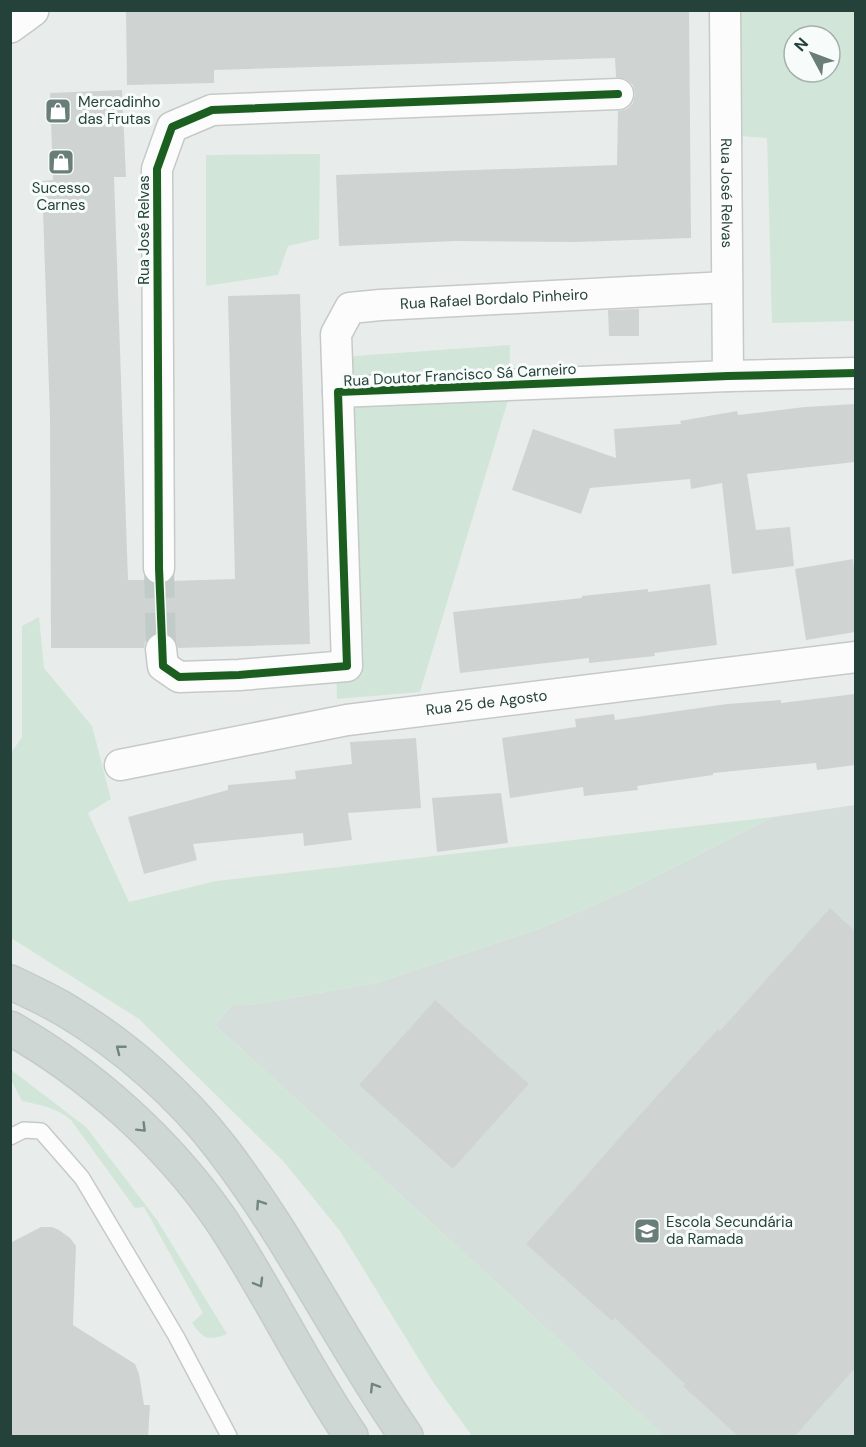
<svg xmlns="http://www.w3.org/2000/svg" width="866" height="1447" font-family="'DM Sans',sans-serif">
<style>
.built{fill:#d6dedb}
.green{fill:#d1e6d8;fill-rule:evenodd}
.building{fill:#cfd4d2}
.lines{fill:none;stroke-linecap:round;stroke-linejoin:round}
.street-tunnel{stroke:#c1cbc8;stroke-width:30;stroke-dasharray:30 15;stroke-linecap:butt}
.lane-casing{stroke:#c5cac8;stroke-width:18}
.street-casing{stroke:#c5cac8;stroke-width:33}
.secondary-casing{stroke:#c3cbc8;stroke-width:36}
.primary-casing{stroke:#c3ccc9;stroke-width:36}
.lane{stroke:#fcfcfc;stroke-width:15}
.street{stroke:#fcfcfc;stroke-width:30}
.secondary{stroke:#fcfcfc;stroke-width:33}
.primary{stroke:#cfd7d5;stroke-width:33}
.cycleway-casing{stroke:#f7fbf9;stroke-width:11}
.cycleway{stroke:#1b5e20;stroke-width:8}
.oneway{stroke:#718580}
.labels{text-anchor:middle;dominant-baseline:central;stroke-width:6;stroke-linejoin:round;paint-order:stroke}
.poi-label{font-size:15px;fill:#24423a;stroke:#f7fbf9;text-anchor:start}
.street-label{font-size:15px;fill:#24423a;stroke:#f7fbf9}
</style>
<rect width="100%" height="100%" fill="#e8edeb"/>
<path class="built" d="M855 805V1436H664L215 1025 232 1005H249L376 983 541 928 633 888 773 817Z"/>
<g class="green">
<path d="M737 11H855V321L772 323 767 138 738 136ZM794 36H830V72H794Z"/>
<path d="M320 154 319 239 288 246 278 275 206 286V155Z"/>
<path d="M510 345 509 397 420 692 337 699 328 388 354 356Z"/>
<path d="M39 617 44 668 92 726 111 799 88 813 129 902 216 881 773 817 633 888 541 928 376 983 249 1005H232L215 1025 664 1436H472L433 1382 340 1231 284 1162 139 1019 11 938V753L22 737V626Z"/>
<path d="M10 1069 86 1127 157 1220 227 1334C207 1341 205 1340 192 1323L203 1313 144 1207 135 1208 71 1120C57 1108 40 1105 22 1101L11 1080Z"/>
</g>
<g class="building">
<path d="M176 10H689L691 238 576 242 456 241 339 246 336 175 617 165 618 111 627 109 633 103 635 94 633 85 625 79 616 77 615 58 214 70V83L127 85 126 12Z"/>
<path d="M122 90 126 177H114L128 580H148L159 585 170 581 235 579 228 296 300 294 310 644 178 648 174 638 168 633 160 632 150 636 145 642 144 648H51L50 418 42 181 53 180 50 93Z"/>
<path d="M639 309V336H609L608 310Z"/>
<path d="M855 404V462L747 474 756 530 790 527 794 566 732 574 722 483 691 489 690 479 590 488 581 514 512 490 533 429 616 458 614 429 681 424 680 421 737 411 738 415 805 407Z"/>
<path d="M853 559 855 579V632L806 640 795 569Z"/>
<path d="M710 584 717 645 654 653 655 656 589 663V658L460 673 453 612 582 598V596L648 589V592Z"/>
<path d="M855 694V765L817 770 816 763 713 773V775L637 786 638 790 584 796 583 787 510 798 502 738 576 727 575 719 614 714 615 720 727 704 781 700V703Z"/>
<path d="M416 738 421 808 348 813 352 840 304 846 303 833 193 844 197 860 144 874 128 817 228 790V785L296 779 295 771 352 764 350 742Z"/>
<path d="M501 793 508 843 437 852 432 798Z"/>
<path d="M830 908 855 931V1368L794 1437H739L683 1386 685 1384 615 1318 612 1321 526 1244 638 1117 718 1029 720 1031Z"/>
<path d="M435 1000 529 1084 453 1169 359 1085Z"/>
<path d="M41 1227H52L59 1230 70 1238 76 1246 73 1325 135 1364 139 1374 144 1405H150L148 1437H10V1243Z"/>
</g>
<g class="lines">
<path class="street-tunnel" d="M159 568 161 649"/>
<defs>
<path id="lane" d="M10 1137 24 1130 41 1131 82 1178 176 1336 229 1436"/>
<g id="street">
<path id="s1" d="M725 10 728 376"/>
<path id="s2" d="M338 392 336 334 350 308 380 305 727 287"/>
<path d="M159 568 157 169 172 127 212 110 618 94"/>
<path d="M161 649 163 666 179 677 239 675 347 666 338 392 728 376 856 373"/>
<path id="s3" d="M120 765 347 720 856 657"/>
</g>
<path id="secondary" d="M10 26 32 10"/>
<g id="primary">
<path d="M10 982C29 991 49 1000 67 1011 125 1046 181 1095 222 1149 292 1240 341 1343 406 1436"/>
<path d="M10 1028C91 1074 166 1141 219 1217 267 1288 303 1366 351 1436"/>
</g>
</defs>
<use href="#lane" class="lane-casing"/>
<use href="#street" class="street-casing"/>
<use href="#secondary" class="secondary-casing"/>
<use href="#primary" class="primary-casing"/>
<use href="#lane" class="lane"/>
<use href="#street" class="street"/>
<use href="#secondary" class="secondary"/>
<use href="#primary" class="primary"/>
<defs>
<path id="cycleway" d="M618 94 212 110 172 127 157 169 159 568 163 666 179 677 239 675 347 666 338 392 728 376 856 373"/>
</defs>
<use href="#cycleway" class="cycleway-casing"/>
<use href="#cycleway" class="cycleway"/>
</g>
<defs><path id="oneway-chevron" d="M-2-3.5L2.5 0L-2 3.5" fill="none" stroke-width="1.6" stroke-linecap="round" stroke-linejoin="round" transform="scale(1.5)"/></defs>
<g class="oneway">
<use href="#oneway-chevron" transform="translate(120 1049) rotate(-142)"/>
<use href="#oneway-chevron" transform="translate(142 1128) rotate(45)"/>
<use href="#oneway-chevron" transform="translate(260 1204) rotate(-124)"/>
<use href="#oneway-chevron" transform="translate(259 1283) rotate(60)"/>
<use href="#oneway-chevron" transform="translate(374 1387) rotate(-122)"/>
</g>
<defs>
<symbol id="shop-square" viewBox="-11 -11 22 22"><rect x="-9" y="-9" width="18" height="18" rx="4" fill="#697e78" stroke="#f7fbf9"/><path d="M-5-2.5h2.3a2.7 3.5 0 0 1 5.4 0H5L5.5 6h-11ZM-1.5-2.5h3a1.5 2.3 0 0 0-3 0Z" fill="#fff"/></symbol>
<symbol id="school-square" viewBox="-11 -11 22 22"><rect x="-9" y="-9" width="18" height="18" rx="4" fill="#697e78" stroke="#f7fbf9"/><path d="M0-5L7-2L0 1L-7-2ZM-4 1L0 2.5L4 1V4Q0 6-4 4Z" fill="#fff"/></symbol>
</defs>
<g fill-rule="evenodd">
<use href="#shop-square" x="43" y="96" width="30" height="30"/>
<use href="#shop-square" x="46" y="147" width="30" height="30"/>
<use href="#school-square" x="632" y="1216" width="30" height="30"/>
</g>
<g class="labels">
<g class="poi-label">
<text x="78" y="102">Mercadinho<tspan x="78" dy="17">das Frutas</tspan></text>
<text x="61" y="188" text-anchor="middle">Sucesso<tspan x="61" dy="17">Carnes</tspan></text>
<text x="666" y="1222">Escola Secundária<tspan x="666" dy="17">da Ramada</tspan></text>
</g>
<g class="street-label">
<text stroke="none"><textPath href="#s1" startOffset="183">Rua José Relvas</textPath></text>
<text transform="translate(144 230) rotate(-90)">Rua José Relvas</text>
<text stroke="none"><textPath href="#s2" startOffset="232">Rua Rafael Bordalo Pinheiro</textPath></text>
<text transform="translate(460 375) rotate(-3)">Rua Doutor Francisco Sá Carneiro</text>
<text stroke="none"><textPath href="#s3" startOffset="372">Rua 25 de Agosto</textPath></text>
</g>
</g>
<rect width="866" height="1447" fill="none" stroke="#24423a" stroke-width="24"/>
<g transform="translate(812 54) rotate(311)"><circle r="28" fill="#f7fbf9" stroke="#a3b1ad" stroke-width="1.5"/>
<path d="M0-4.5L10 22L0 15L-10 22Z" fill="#697e78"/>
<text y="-9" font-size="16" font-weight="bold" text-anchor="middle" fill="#24423a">N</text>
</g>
</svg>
